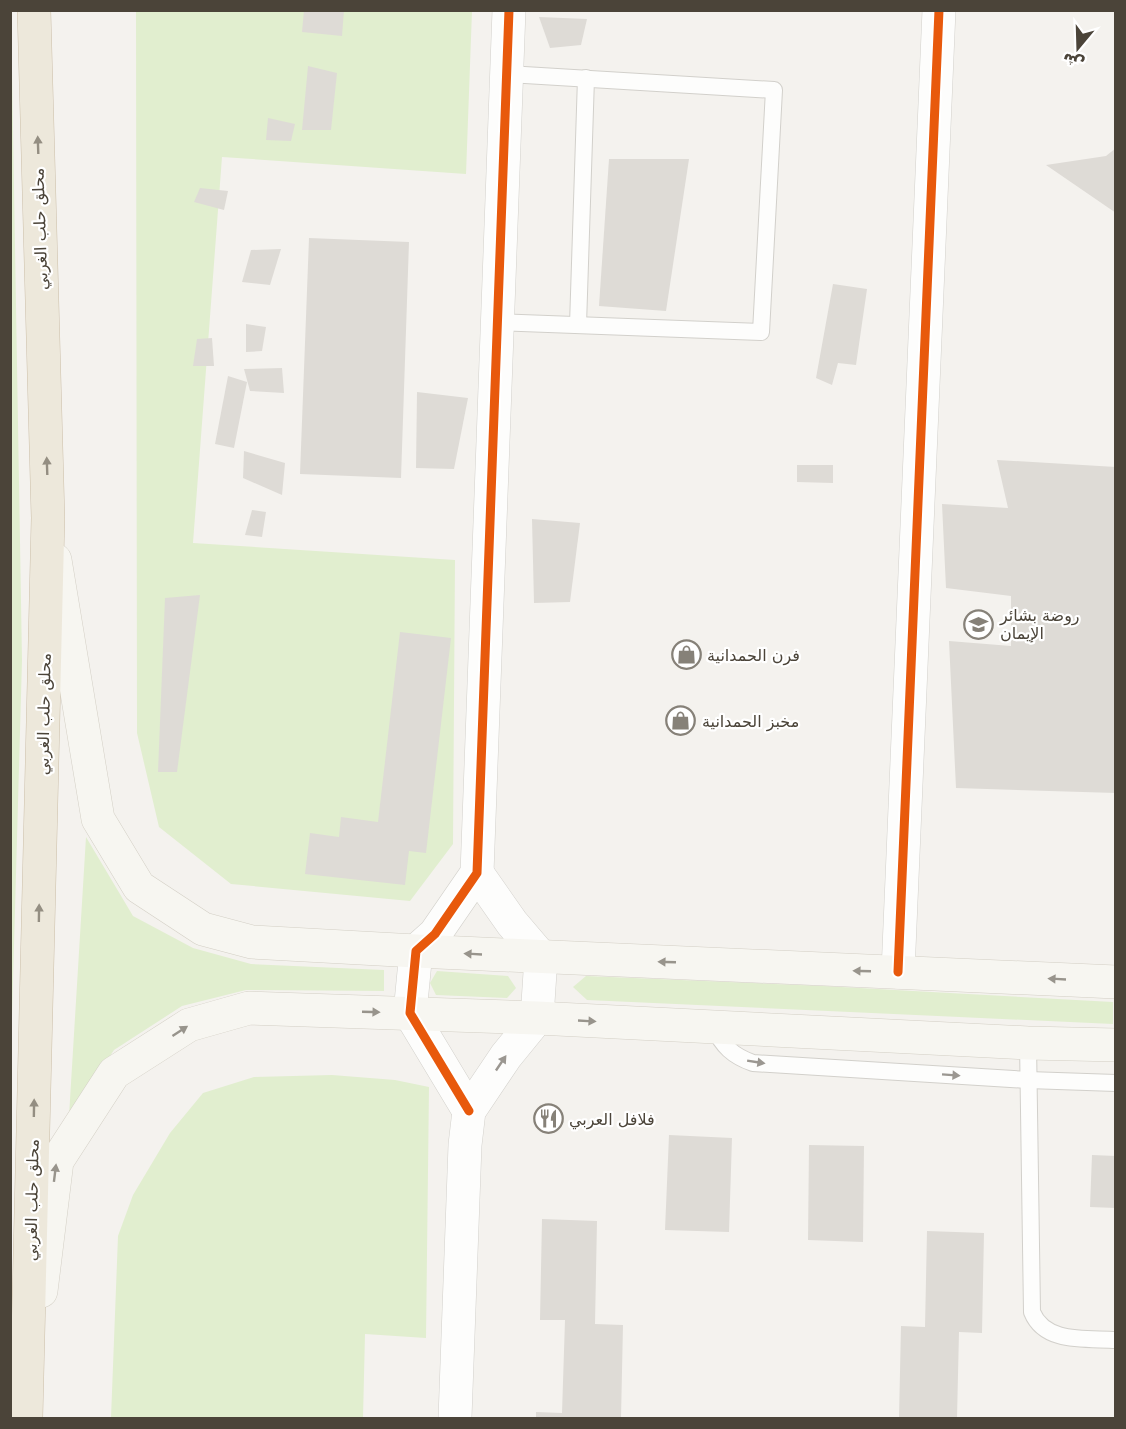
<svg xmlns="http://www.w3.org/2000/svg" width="1126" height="1429" font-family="'DejaVu Sans','Noto Naskh Arabic',sans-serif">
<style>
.green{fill:#e1eecf}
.building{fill:#dedbd6}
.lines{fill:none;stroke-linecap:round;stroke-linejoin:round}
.lane-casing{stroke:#d2d0cb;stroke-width:18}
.street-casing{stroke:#d2d0cb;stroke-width:34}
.secondary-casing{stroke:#d3cfc5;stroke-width:34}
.highway-casing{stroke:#ccbfa9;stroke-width:34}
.lane{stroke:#fdfdfc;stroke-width:16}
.street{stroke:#fdfdfc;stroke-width:33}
.secondary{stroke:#f7f6f1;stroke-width:33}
.highway{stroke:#ede8db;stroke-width:33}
.cycleway-casing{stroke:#fff;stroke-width:13}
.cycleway{stroke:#e8590c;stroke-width:9}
.oneway{fill:#948e82}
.oneway2{fill:#98948c}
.oneway3{fill:#9b9791}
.labels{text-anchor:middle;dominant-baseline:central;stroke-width:4.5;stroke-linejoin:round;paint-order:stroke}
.street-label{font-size:16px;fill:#4b4439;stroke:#fff}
.poi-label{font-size:16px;fill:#4b4439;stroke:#fff;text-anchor:start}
</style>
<rect width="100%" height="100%" fill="#f4f2ee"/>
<g class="green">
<path d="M11 10 22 660 11 1053 10 11Z"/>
<path d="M136 11H472L466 174 222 157 193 543 455 560 453 844 410 901 231 884 159 827 137 733Z"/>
<path d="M86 837 133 916 193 948 251 964 384 970V991L246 990 182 1006 114 1050 69 1116Z"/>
<path d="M437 971 508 976 516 988 507 998 436 995 430 983Z"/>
<path d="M586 976 823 986 1113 1002V1024L587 1000 573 987Z"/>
<path d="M332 1075 395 1080 429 1087 426 1338 365 1334 363 1418H111L118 1236 133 1195 170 1133 203 1093 254 1077Z"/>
</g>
<g class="building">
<path d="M304 10H344L342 36 302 32Z"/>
<path d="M539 17 587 19 581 45 550 48Z"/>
<path d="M308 66 337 73 331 130H302Z"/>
<path d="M268 118 295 124 291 141 266 140Z"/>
<path d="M1116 148V213L1046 165 1106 156Z"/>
<path d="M609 159H689L666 311 599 306Z"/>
<path d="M200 188 228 191 224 210 194 202Z"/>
<path d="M309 238 409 242 401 478 300 474Z"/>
<path d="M281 249 270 285 242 282 251 250Z"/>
<path d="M833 284 867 289 856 365 838 363 832 385 816 378Z"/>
<path d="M246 324 266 327 262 351 246 352Z"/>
<path d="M212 338 214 366H193L197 339Z"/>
<path d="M282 368 284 393 250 391 244 369Z"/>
<path d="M228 376 247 382 234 448 215 444Z"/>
<path d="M417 392 468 398 454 469 416 468Z"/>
<path d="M244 451 285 463 282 495 243 478Z"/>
<path d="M997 460 1116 467V793L956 788 949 641 1011 646V596L946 588 942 504 1008 508Z"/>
<path d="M797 465H833V483L797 482Z"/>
<path d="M252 510 266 512 262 537 245 535Z"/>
<path d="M532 519 580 523 570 602 534 603Z"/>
<path d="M200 595 177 772H158L165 598Z"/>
<path d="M400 632 451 638 426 853 409 851 405 885 305 874 310 833 339 837 341 817 378 822Z"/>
<path d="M669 1135 732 1138 729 1232 665 1230Z"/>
<path d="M809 1145 864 1146 863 1242 808 1240Z"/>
<path d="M1092 1155 1116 1156V1208L1090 1207Z"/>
<path d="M542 1219 597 1221 595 1324 623 1325 621 1418H536V1412L562 1413 565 1320H540Z"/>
<path d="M927 1231 984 1233 982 1333 959 1332 957 1418H899L901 1326 925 1327Z"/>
</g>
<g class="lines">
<defs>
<g id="lane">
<path d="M497 322 761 332 774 90 507 74"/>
<path d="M578 325 586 78"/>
<path d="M714 1027C722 1046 733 1056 753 1063L1028 1080 1116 1083"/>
<path d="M1028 1043 1032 1312C1045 1344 1086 1338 1116 1340"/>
</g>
<g id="street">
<path d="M898 972 939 10"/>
<path d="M469 1111 410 1013 416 951 435 934 477 873 509 10"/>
<path d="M455 1418 465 1145 469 1111 506 1056 537 1018 541 957 512 923 477 873"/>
</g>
<g id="secondary">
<path d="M55 560 98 819 139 887 203 929 252 942 416 951 1116 982"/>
<path d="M41 1291 57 1161 114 1073 189 1025 249 1008 537 1018 1028 1043 1116 1045"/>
</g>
<path id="highway" d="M26 1418 48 518 34 10"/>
</defs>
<use href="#lane" class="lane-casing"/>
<use href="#street" class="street-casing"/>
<use href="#secondary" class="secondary-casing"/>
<use href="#highway" class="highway-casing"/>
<use href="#lane" class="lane"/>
<use href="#street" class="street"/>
<use href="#secondary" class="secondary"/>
<use href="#highway" class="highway"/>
<defs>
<g id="cycleway">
<path d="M898 972 939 10"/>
<path d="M469 1111 410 1013 416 951 435 934 477 873 509 10"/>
</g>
</defs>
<use href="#cycleway" class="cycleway-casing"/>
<use href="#cycleway" class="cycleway"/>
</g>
<defs><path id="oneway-solid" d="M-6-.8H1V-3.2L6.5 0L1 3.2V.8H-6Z" transform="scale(1.5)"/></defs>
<g class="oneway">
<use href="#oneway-solid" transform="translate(38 145) rotate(-92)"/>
<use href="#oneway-solid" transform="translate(47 466) rotate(-92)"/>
<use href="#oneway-solid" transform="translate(39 913) rotate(-89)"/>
<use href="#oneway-solid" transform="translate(34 1108) rotate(-89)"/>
</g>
<g class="oneway2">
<use href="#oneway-solid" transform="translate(473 954) rotate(-177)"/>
<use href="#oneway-solid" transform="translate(667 962) rotate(-178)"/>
<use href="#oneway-solid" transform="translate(862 971) rotate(-178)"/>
<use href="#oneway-solid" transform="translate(1057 979) rotate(-177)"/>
<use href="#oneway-solid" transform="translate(371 1012) rotate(2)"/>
<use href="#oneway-solid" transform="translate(587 1021) rotate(3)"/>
<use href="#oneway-solid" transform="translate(180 1031) rotate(-33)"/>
<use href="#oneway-solid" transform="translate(55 1173) rotate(-83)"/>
</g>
<g class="oneway3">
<use href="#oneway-solid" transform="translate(756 1062) rotate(9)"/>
<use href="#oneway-solid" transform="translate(501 1063) rotate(-56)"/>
<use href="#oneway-solid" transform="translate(951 1075) rotate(4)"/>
</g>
<defs>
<symbol id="school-ring" viewBox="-11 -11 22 22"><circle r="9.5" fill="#fff" stroke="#868178" stroke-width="1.5"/><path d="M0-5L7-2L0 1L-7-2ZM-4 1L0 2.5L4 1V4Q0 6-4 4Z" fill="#868178"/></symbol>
<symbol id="shop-ring" viewBox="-11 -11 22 22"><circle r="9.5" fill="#fff" stroke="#868178" stroke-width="1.5"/><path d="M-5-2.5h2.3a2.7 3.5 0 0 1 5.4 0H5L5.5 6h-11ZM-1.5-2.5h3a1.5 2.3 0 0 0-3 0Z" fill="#868178"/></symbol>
<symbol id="restaurant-ring" viewBox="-11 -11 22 22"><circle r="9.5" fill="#fff" stroke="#868178" stroke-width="1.5"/><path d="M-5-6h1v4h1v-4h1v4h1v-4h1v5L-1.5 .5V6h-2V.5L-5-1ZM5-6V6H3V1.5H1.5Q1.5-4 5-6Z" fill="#868178"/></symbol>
</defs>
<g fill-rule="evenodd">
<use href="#school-ring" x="962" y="608" width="33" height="33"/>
<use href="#shop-ring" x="670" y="638" width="33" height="33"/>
<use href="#shop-ring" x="664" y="704" width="33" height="33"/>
<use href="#restaurant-ring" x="532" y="1102" width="33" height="33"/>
</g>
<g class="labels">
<g class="street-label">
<text transform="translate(40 229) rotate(-92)">محلق حلب الغربي</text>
<text transform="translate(44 714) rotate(-89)">محلق حلب الغربي</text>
<text transform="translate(32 1200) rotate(-89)">محلق حلب الغربي</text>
</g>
<g class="poi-label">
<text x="1000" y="615">روضة بشائر<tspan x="1000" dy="18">الإيمان</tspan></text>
<text x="707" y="655">فرن الحمدانية</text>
<text x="702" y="721">مخبز الحمدانية</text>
<text x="569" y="1119">فلافل العربي</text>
</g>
</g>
<rect width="1126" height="1429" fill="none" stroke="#4b4439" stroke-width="24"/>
<g transform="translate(1078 48) rotate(199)" stroke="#ffffff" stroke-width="4.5" paint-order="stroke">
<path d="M0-4.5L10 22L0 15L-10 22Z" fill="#4b4439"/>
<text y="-9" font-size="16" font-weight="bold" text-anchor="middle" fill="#4b4439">ش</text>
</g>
</svg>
